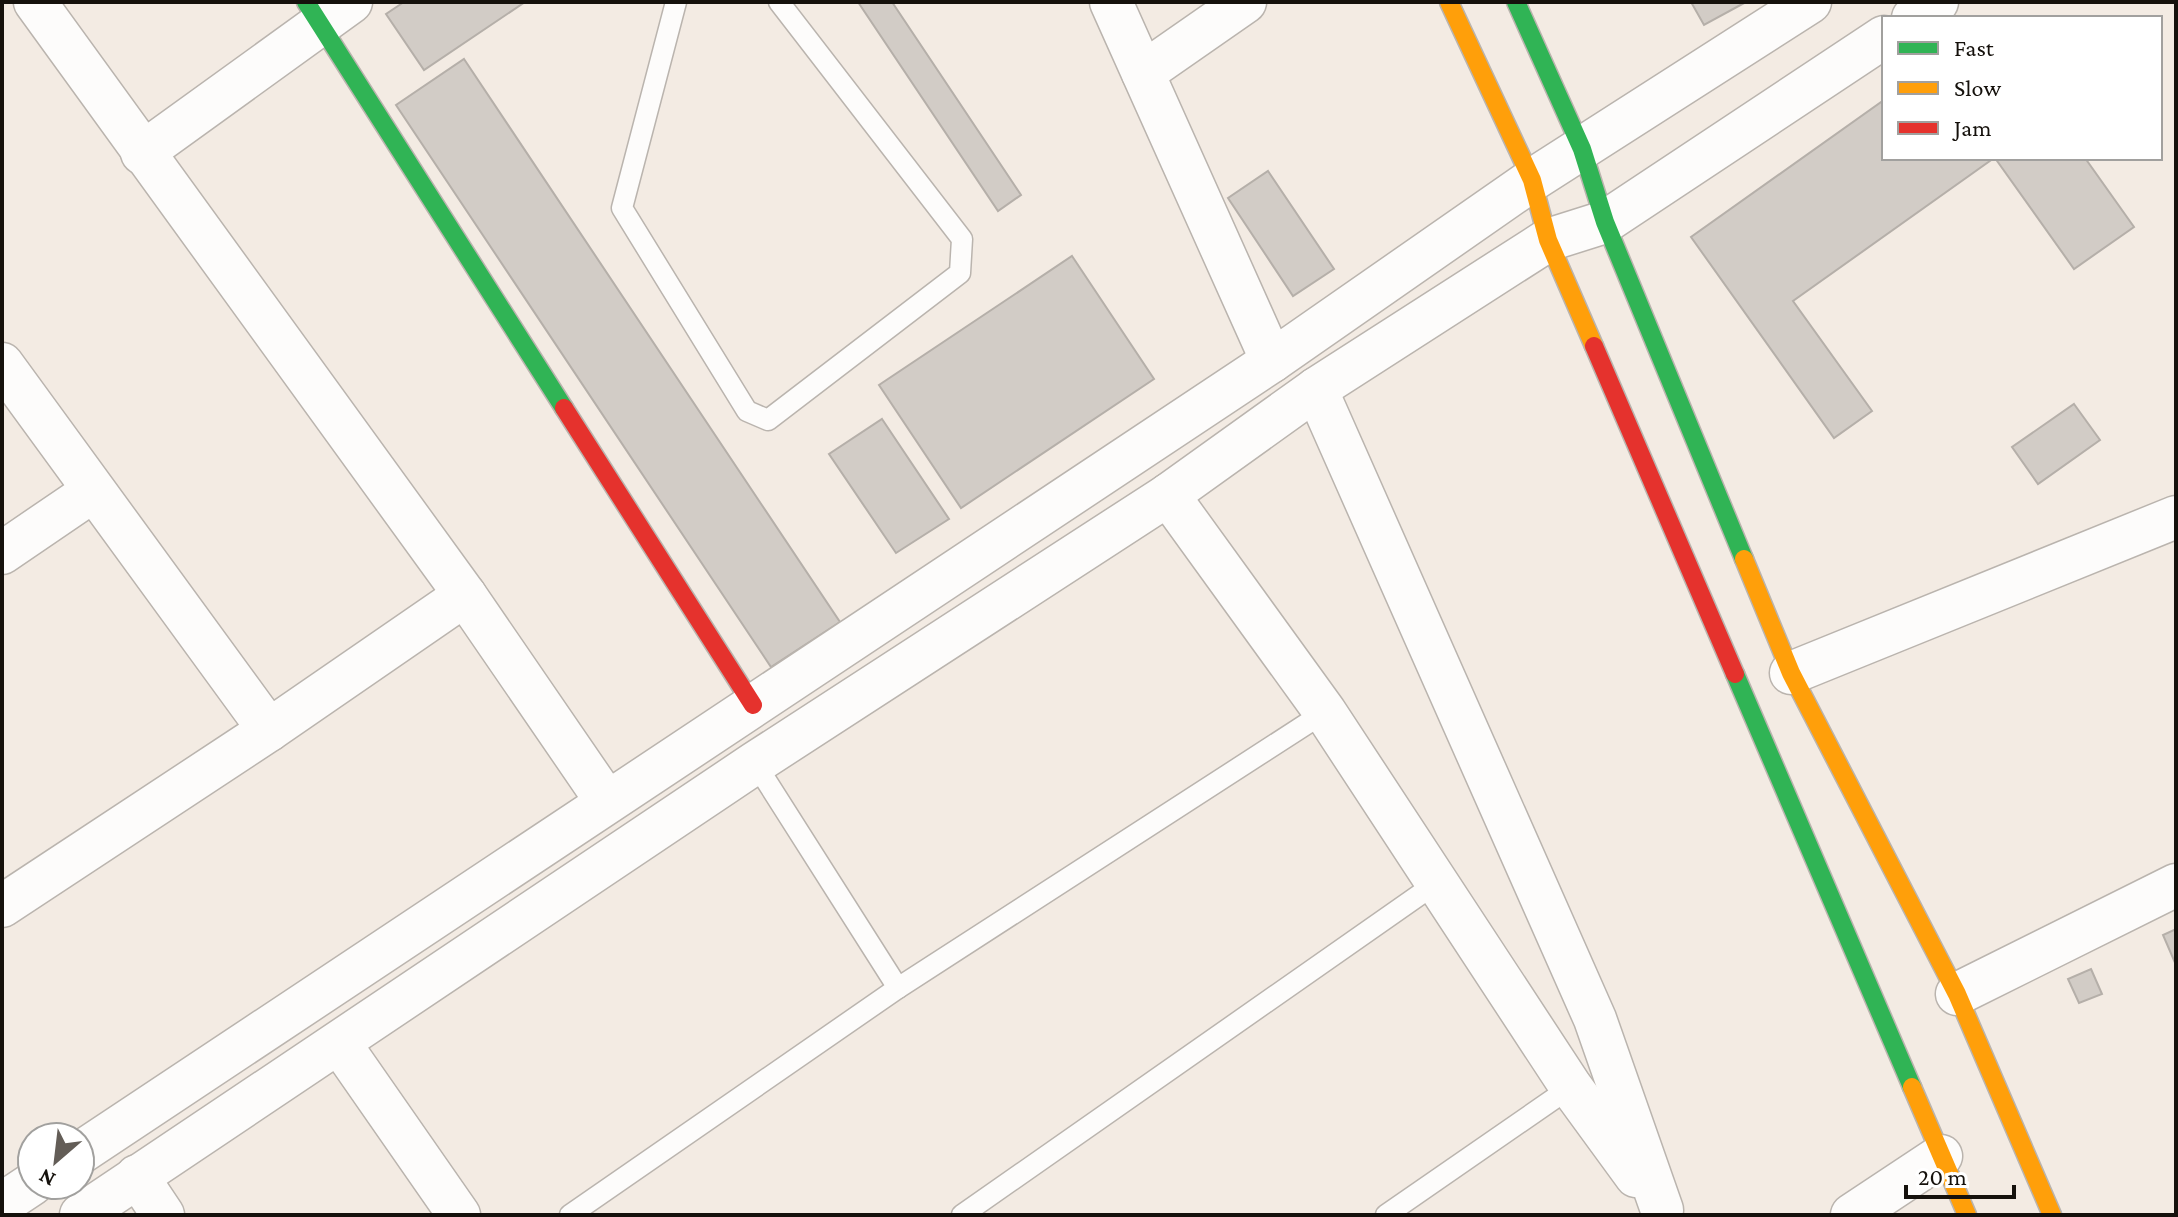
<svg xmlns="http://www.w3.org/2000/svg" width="2178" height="1217" font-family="'Crimson Pro',serif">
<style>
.building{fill:#d2ccc6;stroke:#b5afa9;stroke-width:2}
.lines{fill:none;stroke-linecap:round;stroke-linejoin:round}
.lane-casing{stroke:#bab4ae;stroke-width:23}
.street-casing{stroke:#bab4ae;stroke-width:45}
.fast-casing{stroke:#bab4ae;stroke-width:21}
.slow-casing{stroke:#bab4ae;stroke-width:21}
.jam-casing{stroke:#bab4ae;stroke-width:21}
.lane{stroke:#fdfcfb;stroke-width:20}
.street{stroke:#fdfcfb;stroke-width:42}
.fast{stroke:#30b455;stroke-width:18}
.slow{stroke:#ff9f0a;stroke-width:18}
.jam{stroke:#e5322d;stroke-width:18}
</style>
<rect width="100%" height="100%" fill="#f3ebe3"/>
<g class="building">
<path d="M404 2H525L424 70 386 14Z"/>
<path d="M858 2H892L1021 195 998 211Z"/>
<path d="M1691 2H1746L1704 25Z"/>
<path d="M464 59 840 622 771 667 396 105Z"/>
<path d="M1884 100V158H1994L1793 301 1872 411 1834 438 1691 237Z"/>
<path d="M1995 158H2085L2134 227 2074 269Z"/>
<path d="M1268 171 1334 269 1293 296 1228 198Z"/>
<path d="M1072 256 1154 379 961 508 879 385Z"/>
<path d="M2074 404 2100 440 2038 484 2012 447Z"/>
<path d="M882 419 949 519 896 553 829 454Z"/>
<path d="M2176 929V965L2163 935Z"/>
<path d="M2091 969 2102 994 2079 1003 2068 979Z"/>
</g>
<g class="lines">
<defs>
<g id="lane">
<path d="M676 2 622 208 747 411 768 420 960 273 962 239 779 2"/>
<path d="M755 763 898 988"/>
<path d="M570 1215 898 988 1325 712"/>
<path d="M962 1215 1435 884"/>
<path d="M1386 1215 1571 1087"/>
</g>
<g id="street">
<path d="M35 2 465 595 607 802"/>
<path d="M1111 2 1272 361"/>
<path d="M1913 18 1937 2"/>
<path d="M1143 73 1245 2"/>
<path d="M142 153 351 2"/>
<path d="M2 364 269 730"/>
<path d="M1316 389 1595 1019 1662 1210"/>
<path d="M1168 495 1325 712 1571 1087 1636 1176"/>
<path d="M2 553 93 491"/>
<path d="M1791 673 2176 517"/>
<path d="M2 906 269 730 465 595"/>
<path d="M1957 994 2176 885"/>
<path d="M340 1044 459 1215"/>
<path d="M80 1153 1272 361 1532 180 1810 2"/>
<path d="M137 1176 163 1215"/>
<path d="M2 1204 32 1184"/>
<path d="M81 1215 755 763 1168 495 1316 389 1548 240 1605 222 1884 37"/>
<path d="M1852 1215 1941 1156"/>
</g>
<g id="fast">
<path d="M306 2 564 408"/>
<path d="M1516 2 1582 149 1605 222 1744 559"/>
<path d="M1735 674 1912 1087"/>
</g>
<g id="slow">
<path d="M1449 2 1532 180 1548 240 1594 346"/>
<path d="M1744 559 1791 673 1957 994 2052 1215"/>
<path d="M1912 1087 1967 1215"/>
</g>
<g id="jam">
<path d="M1594 346 1735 674"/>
<path d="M564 408 753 705"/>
</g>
</defs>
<use href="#lane" class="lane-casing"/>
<use href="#street" class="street-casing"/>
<use href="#fast" class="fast-casing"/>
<use href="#slow" class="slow-casing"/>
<use href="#jam" class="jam-casing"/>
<use href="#lane" class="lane"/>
<use href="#street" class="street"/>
<use href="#fast" class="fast"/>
<use href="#slow" class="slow"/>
<use href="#jam" class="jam"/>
</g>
<rect width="2178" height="1217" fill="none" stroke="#15110c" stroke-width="8"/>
<rect x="1882" y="16" width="280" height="144" fill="#ffffff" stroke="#a1a09e" stroke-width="2"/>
<rect x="1898" y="42" width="40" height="12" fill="#30b455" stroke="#a1a09e" stroke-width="2"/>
<text x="1954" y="56" font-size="24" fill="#15110c">Fast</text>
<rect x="1898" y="82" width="40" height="12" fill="#ff9f0a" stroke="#a1a09e" stroke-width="2"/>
<text x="1954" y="96" font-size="24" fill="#15110c">Slow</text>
<rect x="1898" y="122" width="40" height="12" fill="#e5322d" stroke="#a1a09e" stroke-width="2"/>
<text x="1954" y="136" font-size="24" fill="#15110c">Jam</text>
<g transform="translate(56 1161) rotate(208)"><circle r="38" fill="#ffffff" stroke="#a1a09e" stroke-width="2"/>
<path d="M0-6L14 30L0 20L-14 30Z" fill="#635d57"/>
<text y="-12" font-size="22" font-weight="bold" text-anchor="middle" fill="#15110c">N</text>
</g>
<path d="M1906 1185v12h108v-12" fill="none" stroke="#15110c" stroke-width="4"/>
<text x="1918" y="1185" font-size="24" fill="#15110c" stroke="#ffffff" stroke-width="6" paint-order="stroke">20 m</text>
</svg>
